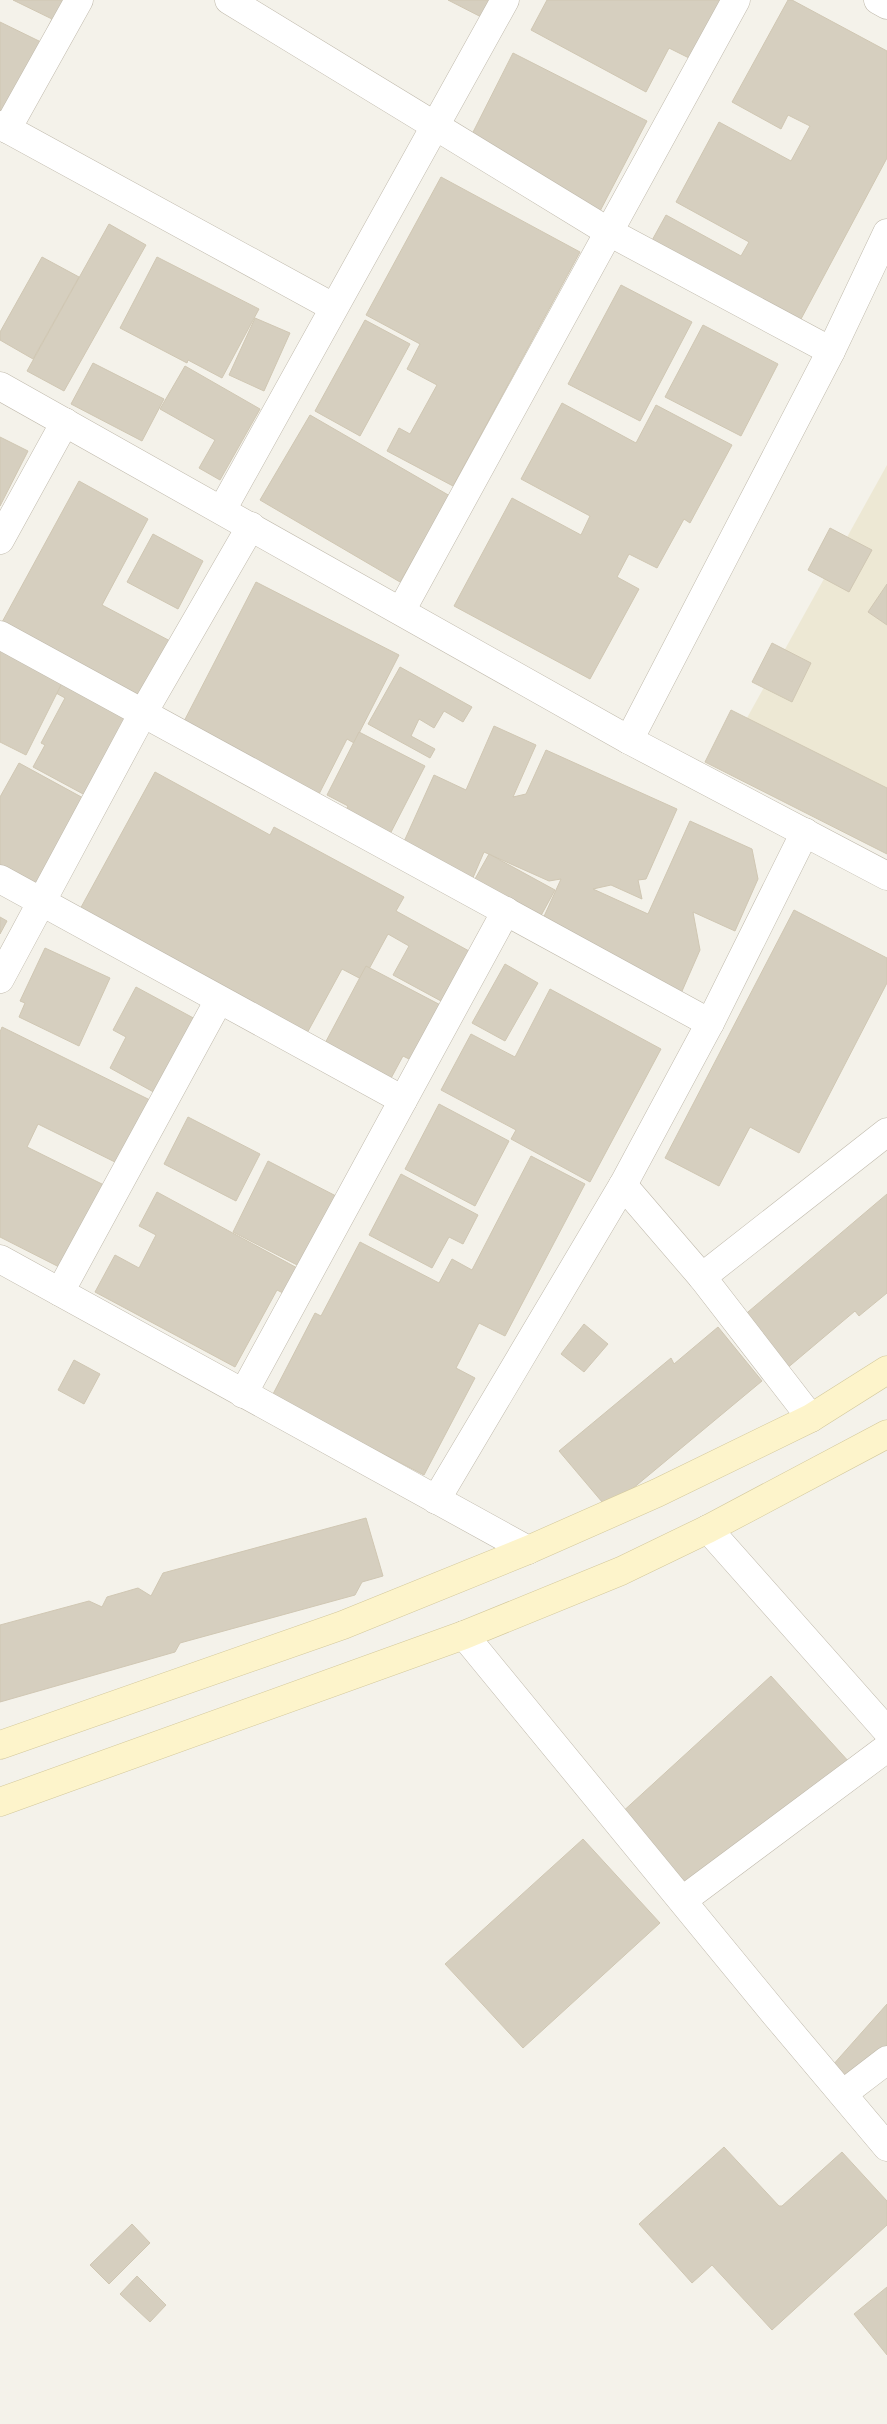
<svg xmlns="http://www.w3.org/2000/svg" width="887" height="2424" font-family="Signika,sans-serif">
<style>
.education{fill:#ede8d4}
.building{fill:#d6cfbf;stroke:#d0c7b3}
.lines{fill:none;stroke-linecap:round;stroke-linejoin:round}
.street-casing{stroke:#c0baac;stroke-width:29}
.secondary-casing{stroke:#d3c89b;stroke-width:29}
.street{stroke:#fff;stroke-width:28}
.secondary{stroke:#fdf4cb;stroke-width:28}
</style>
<rect width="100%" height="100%" fill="#f4f2ea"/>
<path class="education" d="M887 465V852L722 763Z"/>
<g class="building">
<path d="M13 0H80L0 125V22L41 42 52 19Z"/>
<path d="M448 0H502L491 22Z"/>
<path d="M547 0H728L693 60 669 48 646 92 531 30Z"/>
<path d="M788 0H792L887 51V158L793 334 645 253 666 215 741 256 749 242 676 202 719 122 791 161 810 126 788 115 781 129 732 102Z"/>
<path d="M513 53 647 121 599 213 466 146Z"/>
<path d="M441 177 580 252 453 486 387 451 399 428 410 434 437 385 407 369 420 344 366 315Z"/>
<path d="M109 224 146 245 64 391 27 371Z"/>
<path d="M42 257 79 277 33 359 0 340V332Z"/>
<path d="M157 257 259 309 222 378 188 360 187 363 120 328Z"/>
<path d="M621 285 692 322 640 421 568 384Z"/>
<path d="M255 318 290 333 264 391 229 375Z"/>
<path d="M365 320 410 344 360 436 315 411Z"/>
<path d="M703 325 778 364 741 436 665 397Z"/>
<path d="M93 363 164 399 142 441 71 404Z"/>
<path d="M185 366 260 409 220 480 199 468 215 440 160 409Z"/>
<path d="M562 403 636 443 656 405 732 445 690 523 684 519 657 568 629 554 617 577 639 589 590 679 454 606 512 498 581 535 590 516 521 479Z"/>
<path d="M310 415 450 496 400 582 260 500Z"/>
<path d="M0 437 28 451 0 506Z"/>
<path d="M79 481 148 519 102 605 172 642 85 795 33 767 45 745 41 743 65 698 56 693 72 663 1 624Z"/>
<path d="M830 528 872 550 849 592 808 570Z"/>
<path d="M153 534 203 561 178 609 127 582Z"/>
<path d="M256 582 399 655 354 743 347 739 317 798 180 729Z"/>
<path d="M887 584V625L868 612Z"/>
<path d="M772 643 811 663 792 702 752 682Z"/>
<path d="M0 649 63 681 26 755 0 742Z"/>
<path d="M400 667 472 707 463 722 444 711 434 728 419 719 411 736 435 749 430 758 368 724Z"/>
<path d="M731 710 887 788V854L705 762Z"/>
<path d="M494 726 536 745 513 797 526 794 546 750 677 809 646 879 638 880 642 899 611 885 593 889 648 914 690 821 752 849 758 879 735 931 693 912 700 950 679 998 536 934 561 879 549 881 484 852 469 887 402 846 434 775 466 790Z"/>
<path d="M359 732 425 766 388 838 343 815 348 806 327 795Z"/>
<path d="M19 763 85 799 35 887 0 868V797Z"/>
<path d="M155 772 270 835 274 827 404 897 396 911 469 951 441 1001 393 975 409 946 388 934 363 980 342 969 306 1035 79 911Z"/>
<path d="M489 854 555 890 532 932 466 895Z"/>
<path d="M794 910 887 958V983L799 1153 750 1127 719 1186 665 1158Z"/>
<path d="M0 917 7 921 0 934Z"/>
<path d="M45 948 110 978 79 1046 19 1017 25 1003 20 1001Z"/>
<path d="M505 964 538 983 505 1041 472 1023Z"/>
<path d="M366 966 450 1010 421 1065 403 1056 389 1082 323 1047Z"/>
<path d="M136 987 199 1021 159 1095 110 1068 126 1037 113 1030Z"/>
<path d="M550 989 661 1049 590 1182 511 1139 516 1130 441 1090 471 1034 515 1057Z"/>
<path d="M2 1027 152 1101 121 1165 38 1124 27 1147 110 1188 69 1272 0 1237V1032Z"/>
<path d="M439 1104 509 1141 475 1206 405 1169Z"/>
<path d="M188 1117 260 1154 236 1201 164 1164Z"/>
<path d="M531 1156 585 1184 505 1336 479 1323 456 1368 475 1378 424 1475 272 1396 315 1313 321 1316 360 1242 439 1283 452 1259 472 1270Z"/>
<path d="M268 1161 336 1196 301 1267 233 1232Z"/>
<path d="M401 1174 478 1215 463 1244 449 1237 432 1268 369 1235Z"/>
<path d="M157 1192 299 1269 285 1294 277 1290 235 1367 95 1292 115 1255 139 1268 156 1235 139 1226Z"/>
<path d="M887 1194V1293L859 1316 855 1311 779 1375 735 1323Z"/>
<path d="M584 1324 608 1344 584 1372 561 1354Z"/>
<path d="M718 1327 762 1381 608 1509 559 1451 671 1358 674 1364Z"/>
<path d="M74 1360 100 1374 84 1404 58 1390Z"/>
<path d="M366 1518 383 1576 362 1582 355 1595 180 1643 175 1652 0 1702V1625L89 1601 102 1607 107 1597 138 1588 151 1596 163 1573Z"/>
<path d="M771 1676 850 1763 697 1901 619 1815Z"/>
<path d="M583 1839 660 1923 523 2048 445 1964Z"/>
<path d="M887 2004V2068L856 2103 824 2075Z"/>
<path d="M724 2147 779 2206H782L842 2152 887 2201V2225L772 2330 712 2265 692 2283 639 2224Z"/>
<path d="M132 2224 150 2243 109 2284 90 2265Z"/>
<path d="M137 2276 166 2305 150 2322 120 2294Z"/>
<path d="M887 2287V2355L854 2314Z"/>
</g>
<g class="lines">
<defs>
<g id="street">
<path d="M229 0 609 232 831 351"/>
<path d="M878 0 887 5"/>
<path d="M0 125 333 307"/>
<path d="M7 129 79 0"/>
<path d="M0 386 629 740 887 876"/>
<path d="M222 510 505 0"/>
<path d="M0 540 65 422"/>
<path d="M401 611 736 0"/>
<path d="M0 635 710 1023"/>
<path d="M629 740 831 351 887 233"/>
<path d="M0 879 403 1100"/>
<path d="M0 979 143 713 251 526"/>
<path d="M623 1185 702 1277 811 1418"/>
<path d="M0 1259 528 1550"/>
<path d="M702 1277 887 1132"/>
<path d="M60 1292 219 1000"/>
<path d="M243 1394 506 911"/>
<path d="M436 1500 623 1185 710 1023 805 832"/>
<path d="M708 1529 887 1731"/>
<path d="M464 1635 775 2014 887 2147"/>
<path d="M683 1900 887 1748"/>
<path d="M844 2093 887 2060"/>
</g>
<g id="secondary">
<path d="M0 1745 343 1625 528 1550 657 1493 811 1418 887 1370"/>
<path d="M0 1802 464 1635 621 1571 708 1529 887 1434"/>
</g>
</defs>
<use href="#street" class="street-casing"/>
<use href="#secondary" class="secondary-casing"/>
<use href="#street" class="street"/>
<use href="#secondary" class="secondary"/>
</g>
</svg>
